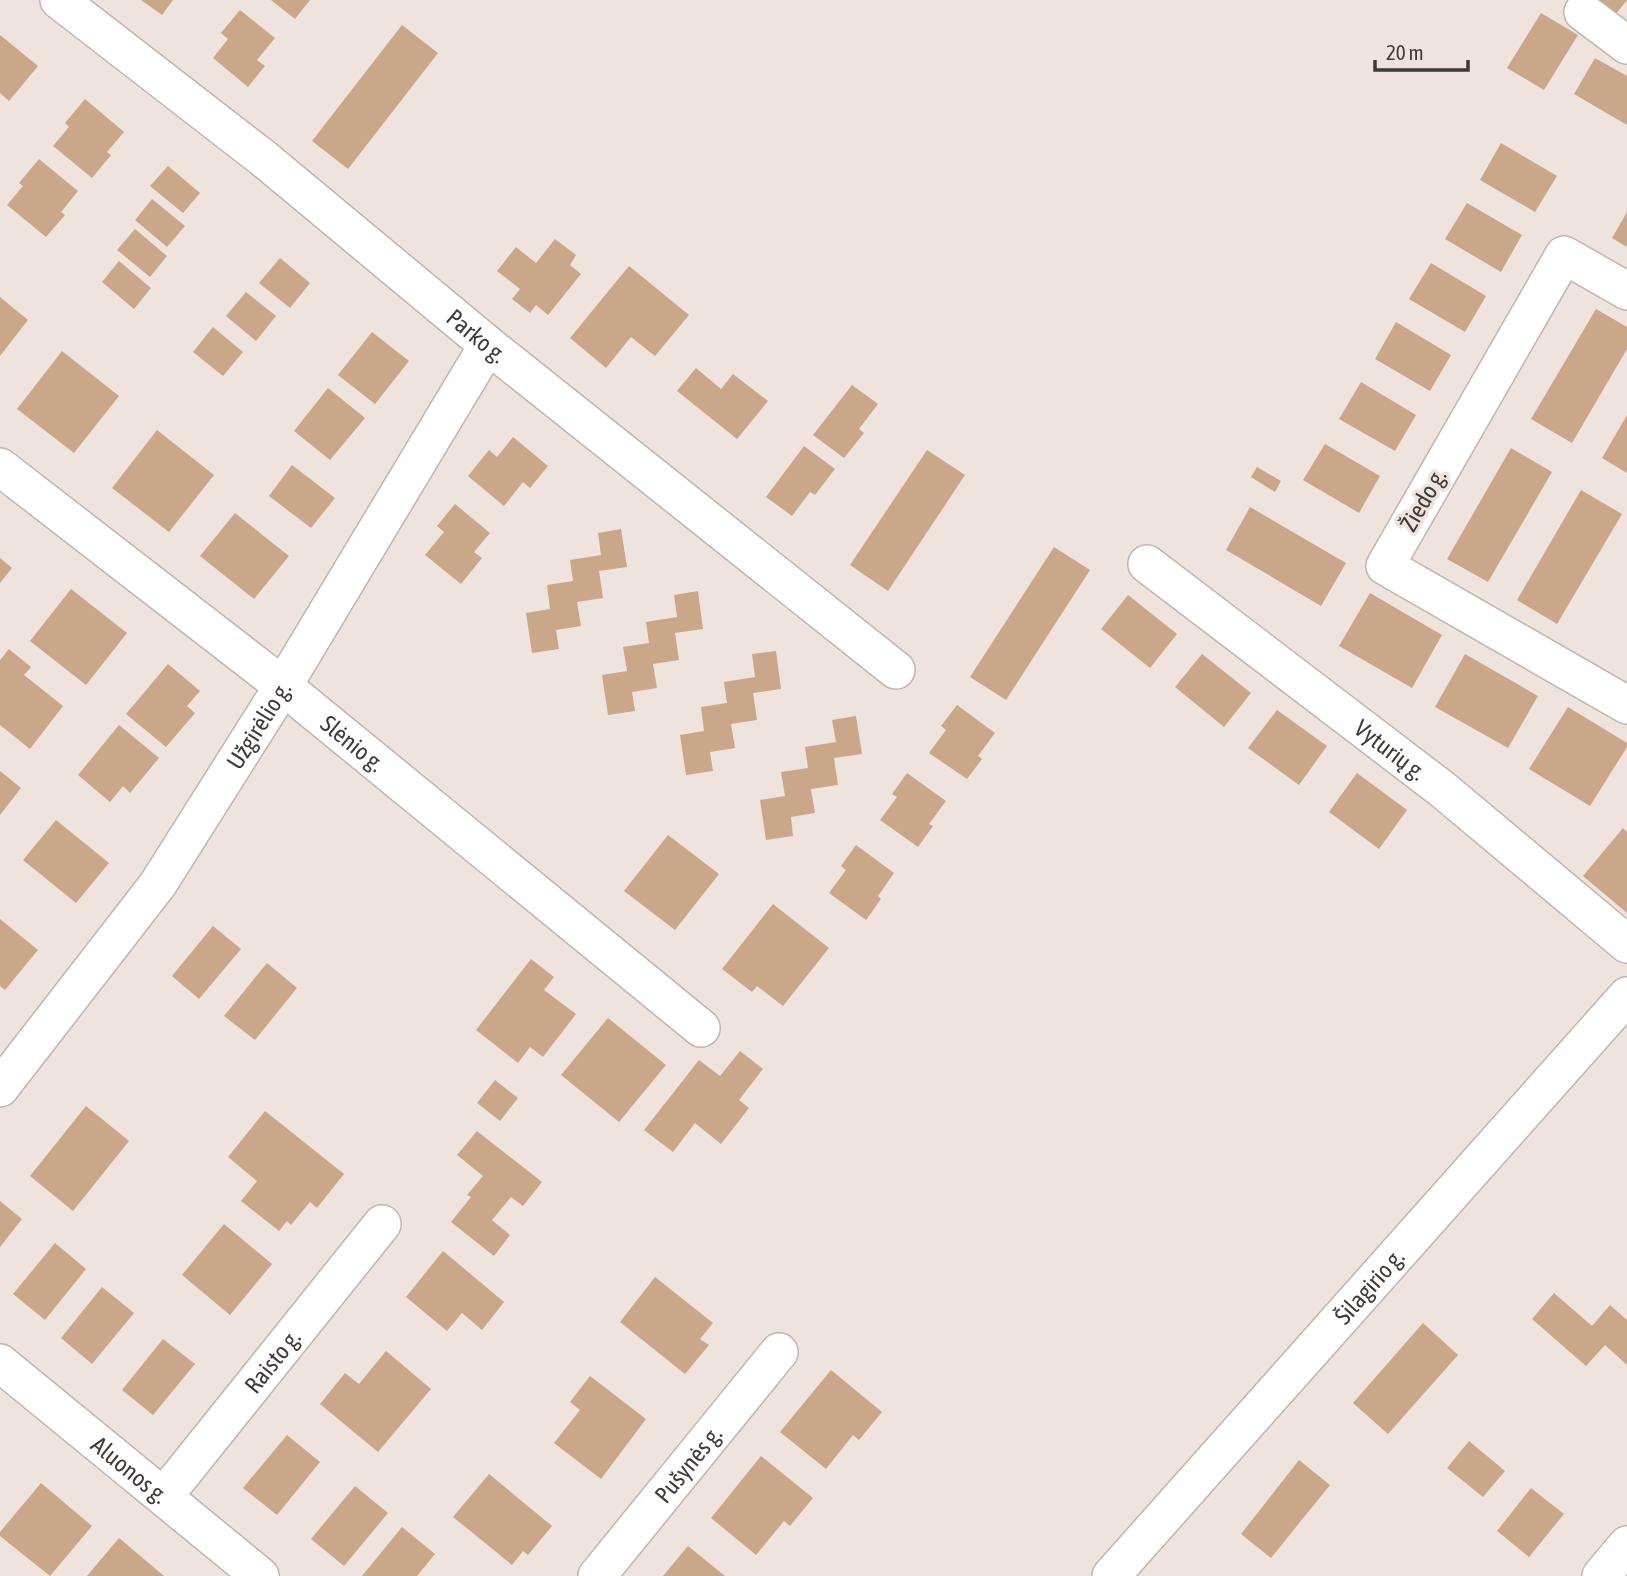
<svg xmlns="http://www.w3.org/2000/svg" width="1627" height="1576" font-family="'Asap Condensed',sans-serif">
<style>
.building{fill:#cba789}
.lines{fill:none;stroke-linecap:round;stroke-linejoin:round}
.minor-casing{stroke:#bfb5ae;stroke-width:40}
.minor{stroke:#fff;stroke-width:37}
.labels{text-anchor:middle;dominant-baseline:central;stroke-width:7;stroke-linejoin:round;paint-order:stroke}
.street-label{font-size:24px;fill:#3e3a38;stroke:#eee4dd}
</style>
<rect width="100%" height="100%" fill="#eee4dd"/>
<g class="building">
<path d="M141 0H173L162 15Z"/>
<path d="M271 0H310L295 19Z"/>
<path d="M1587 0H1627L1612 19Z"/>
<path d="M240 10 275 38 257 60 265 66 248 87 213 58 228 39 221 33Z"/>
<path d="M1541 13 1578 35 1544 90 1507 68Z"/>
<path d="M402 25 438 53 348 169 312 141Z"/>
<path d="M0 35 38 66 9 101 0 93Z"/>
<path d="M1595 58 1627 76V125L1574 94Z"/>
<path d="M85 99 124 132 107 152 111 155 92 178 53 146 69 127 65 123Z"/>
<path d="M1501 143 1557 176 1535 212 1480 180Z"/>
<path d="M39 159 78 191 61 212 65 215 46 237 7 205 23 186 19 183Z"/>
<path d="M168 166 200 193 183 213 150 186Z"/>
<path d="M152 199 185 226 167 247 135 220Z"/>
<path d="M1467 203 1522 235 1501 272 1445 239Z"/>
<path d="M1627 212V247L1612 238Z"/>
<path d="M135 229 167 256 150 277 117 250Z"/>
<path d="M555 239 576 255 570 265 581 274 548 315 536 305 530 313 512 299 520 289 497 271 516 247 536 263Z"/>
<path d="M280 258 310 283 290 308 259 283Z"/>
<path d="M119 261 151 288 134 309 102 282Z"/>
<path d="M1431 263 1486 296 1465 332 1409 299Z"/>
<path d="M629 266 689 315 655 356 631 337 606 368 570 338Z"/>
<path d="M246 292 276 316 256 341 226 316Z"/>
<path d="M0 297 28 320 0 356Z"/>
<path d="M1596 309 1627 327V349L1572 443 1531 419Z"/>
<path d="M1396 322 1451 355 1430 391 1375 359Z"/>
<path d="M213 327 243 352 223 376 193 352Z"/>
<path d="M372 332 409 361 375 404 338 375Z"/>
<path d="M62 351 119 396 74 453 17 409Z"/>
<path d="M696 368 721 389 733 374 768 401 737 439 677 391Z"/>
<path d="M1361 382 1416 415 1395 451 1339 419Z"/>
<path d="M852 385 878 404 859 429 864 433 844 458 813 435Z"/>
<path d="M328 388 365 418 330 460 294 431Z"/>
<path d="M1627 415V473L1602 458Z"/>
<path d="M157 430 214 475 169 532 112 488Z"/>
<path d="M513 437 548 466 530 488 523 482 504 506 468 476 489 450 497 457Z"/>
<path d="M1325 444 1380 476 1359 513 1303 480Z"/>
<path d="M804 446 835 469 815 495 810 492 792 516 766 497Z"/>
<path d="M1511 448 1552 472 1488 582 1447 559Z"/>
<path d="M927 450 965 475 888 591 850 565Z"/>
<path d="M292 465 335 498 311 528 269 496Z"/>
<path d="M1257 467 1281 481 1275 492 1251 477Z"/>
<path d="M1581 490 1622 514 1557 624 1517 600Z"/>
<path d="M455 504 490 533 474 552 482 558 461 584 425 555 444 532 437 526Z"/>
<path d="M1250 507 1346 563 1321 606 1226 550Z"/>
<path d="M235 513 289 556 254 599 200 556Z"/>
<path d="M621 529 627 567 599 571 603 598 577 602 581 626 556 630 559 649 532 653 526 613 550 609 547 585 573 581 570 560 601 555 598 533Z"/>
<path d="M1054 547 1090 570 1006 700 970 677Z"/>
<path d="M0 558 12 568 0 583Z"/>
<path d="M71 589 127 633 86 685 30 641Z"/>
<path d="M698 591 703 629 675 633 679 660 653 664 657 688 632 692 635 711 608 715 602 675 627 671 623 647 649 643 646 622 677 617 674 595Z"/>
<path d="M1370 593 1442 635 1412 688 1339 646Z"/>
<path d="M1128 595 1177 634 1150 668 1101 629Z"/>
<path d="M9 649 31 667 24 675 63 706 30 749 0 725V660Z"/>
<path d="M776 651 781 689 753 693 757 720 731 724 735 748 710 752 713 771 686 775 680 735 704 731 701 707 727 703 724 682 755 677 752 654Z"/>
<path d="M1202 654 1251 693 1224 727 1175 687Z"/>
<path d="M1465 654 1538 696 1508 748 1435 707Z"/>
<path d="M168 664 200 691 187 706 195 713 166 747 126 714Z"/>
<path d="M957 705 995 733 978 756 982 759 967 779 929 753 946 730 941 726Z"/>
<path d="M1568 707 1627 743V747L1590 806 1529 769Z"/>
<path d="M1277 710 1327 746 1299 785 1248 748Z"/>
<path d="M856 716 862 754 834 758 838 785 811 789 815 813 791 817 793 836 766 840 760 800 785 796 781 772 808 768 805 747 836 742 832 720Z"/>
<path d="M119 725 159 758 130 793 123 786 110 802 78 775Z"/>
<path d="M0 771 21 788 0 815Z"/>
<path d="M907 773 946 801 929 824 933 826 918 847 880 820 897 797 892 794Z"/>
<path d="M1357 773 1407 810 1379 849 1329 812Z"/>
<path d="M56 820 109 863 76 903 23 860Z"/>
<path d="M1623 828 1627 832V913L1583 876Z"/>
<path d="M668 835 719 874 675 930 624 891Z"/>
<path d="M856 845 894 873 878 896 881 899 866 920 829 893 846 870 841 866Z"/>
<path d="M773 904 829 948 783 1006 757 986 752 992 722 969Z"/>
<path d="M0 919 38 950 5 990 0 986Z"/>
<path d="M213 926 241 949 199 999 172 976Z"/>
<path d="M531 959 554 977 544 990 576 1014 543 1057 530 1047 518 1063 476 1030Z"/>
<path d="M267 963 297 988 255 1040 224 1016Z"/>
<path d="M608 1018 666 1065 619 1122 561 1075Z"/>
<path d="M740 1051 763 1069 739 1100 749 1108 721 1144 695 1123 673 1152 644 1130 699 1060 720 1076Z"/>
<path d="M495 1080 518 1098 500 1121 477 1103Z"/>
<path d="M86 1106 129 1141 73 1211 30 1176Z"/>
<path d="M265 1111 344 1174 317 1208 310 1202 291 1225 287 1221 279 1231 241 1201 257 1181 228 1157Z"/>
<path d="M477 1131 542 1182 523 1206 511 1197 492 1220 510 1235 494 1256 451 1222 471 1197 467 1195 483 1176 457 1155Z"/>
<path d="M0 1201 22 1219 0 1247Z"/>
<path d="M224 1224 272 1264 230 1315 182 1275Z"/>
<path d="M55 1243 86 1269 45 1320 13 1294Z"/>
<path d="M443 1251 504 1302 482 1330 462 1313 447 1331 406 1297Z"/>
<path d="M655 1277 713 1323 700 1339 709 1345 685 1374 620 1322Z"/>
<path d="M102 1287 134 1313 92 1364 61 1338Z"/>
<path d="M1554 1293 1592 1326 1610 1305 1627 1320V1365L1605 1345 1586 1366 1532 1319Z"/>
<path d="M1423 1323 1458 1355 1388 1434 1353 1403Z"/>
<path d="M163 1339 195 1364 153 1415 122 1390Z"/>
<path d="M386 1351 431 1389 378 1452 320 1404 345 1373 359 1384Z"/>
<path d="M831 1370 882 1412 859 1440 853 1435 826 1469 780 1432Z"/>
<path d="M590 1376 646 1419 601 1479 554 1443 580 1410 570 1402Z"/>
<path d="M287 1435 320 1462 277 1515 243 1488Z"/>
<path d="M1469 1441 1505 1471 1483 1497 1447 1468Z"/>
<path d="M761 1456 813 1498 790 1526 784 1521 756 1555 711 1518Z"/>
<path d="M1299 1460 1330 1485 1271 1558 1241 1534Z"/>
<path d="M489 1474 552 1526 528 1555 523 1551 512 1565 453 1517Z"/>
<path d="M41 1483 92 1526 50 1576 0 1536V1532Z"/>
<path d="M355 1486 388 1513 344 1566 311 1539Z"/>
<path d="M1531 1488 1564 1514 1529 1557 1497 1531Z"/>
<path d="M402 1527 435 1554 417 1576H362Z"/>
<path d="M119 1538 164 1576H87Z"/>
<path d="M688 1546 725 1576H663Z"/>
</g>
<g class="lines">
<defs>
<g id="minor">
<path id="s1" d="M59 0 263 158 488 345 896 670"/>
<path d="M1583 12 1627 45"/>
<path d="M1627 291 1564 255 1385 566 1627 705"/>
<path id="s2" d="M0 467 283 686 701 1028"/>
<path id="s3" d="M1147 564 1442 789 1627 944"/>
<path id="s4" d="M0 1088 158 884 283 686 488 345"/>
<path id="s5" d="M0 1363 260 1576"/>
<path id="s6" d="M164 1496 382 1224"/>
<path id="s7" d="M597 1576 779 1352"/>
<path id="s8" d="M1111 1576 1627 996"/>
<path d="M1601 1576 1627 1545"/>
</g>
</defs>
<use href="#minor" class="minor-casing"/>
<use href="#minor" class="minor"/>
</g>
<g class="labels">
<g class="street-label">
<text stroke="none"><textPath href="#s1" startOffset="536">Parko g.</textPath></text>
<text transform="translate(1423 500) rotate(-60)">Žiedo g.</text>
<text stroke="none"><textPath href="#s4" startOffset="446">Užgirėlio g.</textPath></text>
<text stroke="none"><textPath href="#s2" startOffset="448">Slėnio g.</textPath></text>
<text stroke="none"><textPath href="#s3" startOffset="306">Vyturių g.</textPath></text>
<text stroke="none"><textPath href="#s8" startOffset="388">Šilagirio g.</textPath></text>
<text stroke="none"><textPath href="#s6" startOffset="173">Raisto g.</textPath></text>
<text stroke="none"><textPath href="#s7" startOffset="144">Pušynės g.</textPath></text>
<text stroke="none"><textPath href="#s5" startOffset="168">Aluonos g.</textPath></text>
</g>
</g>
<path d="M1375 60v10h93v-10" fill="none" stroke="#3e3a38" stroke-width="3.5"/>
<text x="1386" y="60" font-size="21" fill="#3e3a38" stroke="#eee4dd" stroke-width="5" paint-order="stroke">20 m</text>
</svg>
